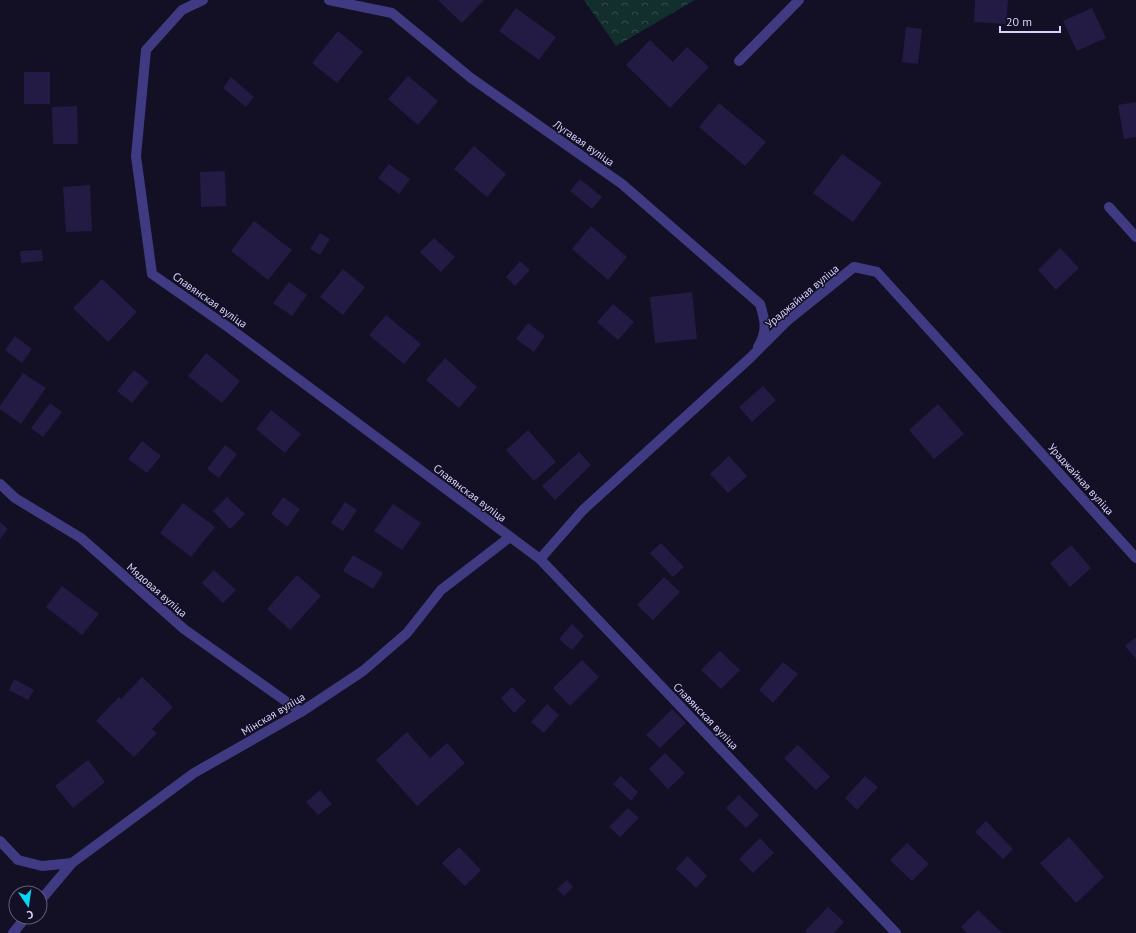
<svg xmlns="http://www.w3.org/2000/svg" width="1136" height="933" font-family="'PT Sans',sans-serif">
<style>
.forest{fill:url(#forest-crowns)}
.building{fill:#241b44}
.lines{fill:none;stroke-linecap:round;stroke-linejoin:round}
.service{stroke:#3f3a82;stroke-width:10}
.minor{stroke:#3f3a82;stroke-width:10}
.labels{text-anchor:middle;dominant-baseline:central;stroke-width:3;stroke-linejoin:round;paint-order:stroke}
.street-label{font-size:11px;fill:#d8d2fe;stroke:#130f24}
</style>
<defs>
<pattern id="forest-crowns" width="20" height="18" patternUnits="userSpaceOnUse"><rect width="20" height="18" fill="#122e2d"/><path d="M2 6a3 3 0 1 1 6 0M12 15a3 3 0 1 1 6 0" fill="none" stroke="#344b4c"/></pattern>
</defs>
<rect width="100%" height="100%" fill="#130f24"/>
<path class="forest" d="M584 0H695L616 46Z"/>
<g class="building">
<path d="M438 0H484L462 23Z"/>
<path d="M975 0H1008L1006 24 974 22Z"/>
<path d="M516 8 556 37 539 60 499 31Z"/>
<path d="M1092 8 1106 38 1077 51 1063 21Z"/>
<path d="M906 27 922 29 918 64 902 62Z"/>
<path d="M338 31 363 52 337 83 312 63Z"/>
<path d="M650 40 673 62 687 47 709 67 670 108 626 65Z"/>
<rect x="24" y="72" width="26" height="32"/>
<path d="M408 76 438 101 418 125 388 99Z"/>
<path d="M231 77 254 97 246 107 223 88Z"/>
<path d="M1136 102V137L1124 139 1118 105Z"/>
<path d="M719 103 766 142 745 166 699 127Z"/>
<path d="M77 106 78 144H53L52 107Z"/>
<path d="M474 146 506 174 487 197 454 169Z"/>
<path d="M842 154 882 183 853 222 813 193Z"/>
<path d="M389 164 410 179 399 194 378 178Z"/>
<path d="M225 171 226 206 201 207 200 172Z"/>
<path d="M580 179 602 197 592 209 570 191Z"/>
<path d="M90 185 92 231 66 232 63 187Z"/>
<path d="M254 221 292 250 268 280 231 251Z"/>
<path d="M591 226 627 257 608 280 572 249Z"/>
<path d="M320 233 330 239 320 255 310 249Z"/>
<path d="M434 238 455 257 441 272 420 252Z"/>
<path d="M1060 248 1079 268 1056 290 1038 270Z"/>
<path d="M42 250 43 261 21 263 20 251Z"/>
<path d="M520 261 530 270 515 286 506 277Z"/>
<path d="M343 269 365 287 343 315 320 297Z"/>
<path d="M102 279 137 312 108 342 73 308Z"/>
<path d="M289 282 307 295 292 316 273 303Z"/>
<path d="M692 292 697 339 655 343 650 297Z"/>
<path d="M613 304 634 322 618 340 597 322Z"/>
<path d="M386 315 421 344 404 364 369 335Z"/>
<path d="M528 323 545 336 534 352 516 339Z"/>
<path d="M15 336 32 349 22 363 5 350Z"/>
<path d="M206 353 240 381 222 403 188 376Z"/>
<path d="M445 358 477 387 459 408 426 380Z"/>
<path d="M134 370 149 382 132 403 117 391Z"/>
<path d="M23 373 46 388 21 424 0 409V406Z"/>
<path d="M763 386 776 400 752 422 739 407Z"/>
<path d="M50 403 62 412 43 437 31 428Z"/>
<path d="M938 404 964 434 934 459 909 430Z"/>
<path d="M271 410 301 434 285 453 256 429Z"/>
<path d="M528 430 556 462 534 481 506 450Z"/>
<path d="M142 441 161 456 147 473 128 459Z"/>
<path d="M225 445 237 454 219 478 207 469Z"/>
<path d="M579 452 591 465 555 500 542 486Z"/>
<path d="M729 456 747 476 728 493 710 474Z"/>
<path d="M227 497 245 514 230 529 213 511Z"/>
<path d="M283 497 300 509 287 527 271 514Z"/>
<path d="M345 502 357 510 343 531 331 523Z"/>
<path d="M183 503 215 527 191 557 160 533Z"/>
<path d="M393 504 421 523 402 550 374 531Z"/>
<path d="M0 522 8 529 0 539Z"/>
<path d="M661 543 684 567 673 577 650 553Z"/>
<path d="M1071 545 1091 568 1070 587 1050 563Z"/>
<path d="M353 555 383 573 373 589 343 571Z"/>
<path d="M214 570 236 590 223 603 202 583Z"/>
<path d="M297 575 321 596 290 630 267 609Z"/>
<path d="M664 577 680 592 653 620 637 605Z"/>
<path d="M62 586 99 614 82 635 46 607Z"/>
<path d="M572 624 584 636 572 650 559 639Z"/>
<path d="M1136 637V659L1125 646Z"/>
<path d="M720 651 740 670 721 689 701 670Z"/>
<path d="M582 660 599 677 570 706 553 688Z"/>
<path d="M783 662 798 674 773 703 759 690Z"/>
<path d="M142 677 173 707 152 729 157 733 134 757 96 721 119 697 121 699Z"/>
<path d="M14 679 34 690 28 700 9 690Z"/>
<path d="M512 687 526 701 514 713 501 698Z"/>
<path d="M547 704 559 715 544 733 531 722Z"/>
<path d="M672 709 686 723 660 748 646 735Z"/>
<path d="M407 732 430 758 447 743 465 763 417 806 376 760Z"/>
<path d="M798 745 830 777 816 790 784 758Z"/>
<path d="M665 753 685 773 668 789 649 769Z"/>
<path d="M88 760 105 782 73 808 55 786Z"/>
<path d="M621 776 638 792 631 801 613 784Z"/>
<path d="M865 776 878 787 857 810 845 798Z"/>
<path d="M320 790 332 804 318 815 306 802Z"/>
<path d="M739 795 759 815 746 828 726 808Z"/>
<path d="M628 808 639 818 620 837 609 827Z"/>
<path d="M986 821 1013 849 1003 859 975 832Z"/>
<path d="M1069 837 1104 877 1076 903 1040 863Z"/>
<path d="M760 838 774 853 753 873 739 859Z"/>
<path d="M907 843 929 864 912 881 890 860Z"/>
<path d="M459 847 481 870 465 886 442 863Z"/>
<path d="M687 856 707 876 696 888 676 869Z"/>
<path d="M567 880 573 887 564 896 557 889Z"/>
<path d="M828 907 844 922 834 933H807L805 931Z"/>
<path d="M978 910 1002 933H967L961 927Z"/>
</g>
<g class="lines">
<g class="service">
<path d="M739 61 799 0"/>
<path d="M1109 207 1136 237"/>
</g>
<g class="minor">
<path d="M203 0 182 10 146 50 136 156 152 274 228 327 540 559 896 933"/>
<path d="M329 0 392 13 471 78 622 184 760 304C765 320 768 331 758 347"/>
<path d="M0 484 15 498 81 538 184 629 301 712"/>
<path d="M540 559 583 510 750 358 788 320 854 267 877 272 1136 558"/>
<path d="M0 841 18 860 42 866 72 863"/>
<path d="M40 901 72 863 194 773 301 712 363 671 407 633 441 590 510 537"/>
<path d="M13 933 26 917"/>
</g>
</g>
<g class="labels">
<g class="street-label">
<text transform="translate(584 143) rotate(35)">Лугавая вуліца</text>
<text transform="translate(802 296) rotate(-40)">Ураджайная вуліца</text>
<text transform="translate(210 300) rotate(35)">Славянская вуліца</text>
<text transform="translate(1081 479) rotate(48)">Ураджайная вуліца</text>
<text transform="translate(470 493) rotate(37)">Славянская вуліца</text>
<text transform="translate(157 590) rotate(41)">Мядовая вуліца</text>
<text transform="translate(273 714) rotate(-31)">Мінская вуліца</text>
<text transform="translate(706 716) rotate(46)">Славянская вуліца</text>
</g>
</g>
<g transform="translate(28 905) rotate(167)"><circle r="19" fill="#130f24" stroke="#625d7b"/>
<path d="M0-3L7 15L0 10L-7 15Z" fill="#04daf8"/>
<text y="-6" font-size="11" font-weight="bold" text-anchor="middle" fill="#d8d2fe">С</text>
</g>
<path d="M1000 26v6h60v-6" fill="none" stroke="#d8d2fe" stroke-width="2"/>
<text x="1006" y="26" font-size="12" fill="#d8d2fe" stroke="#130f24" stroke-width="3" paint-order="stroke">20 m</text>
</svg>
